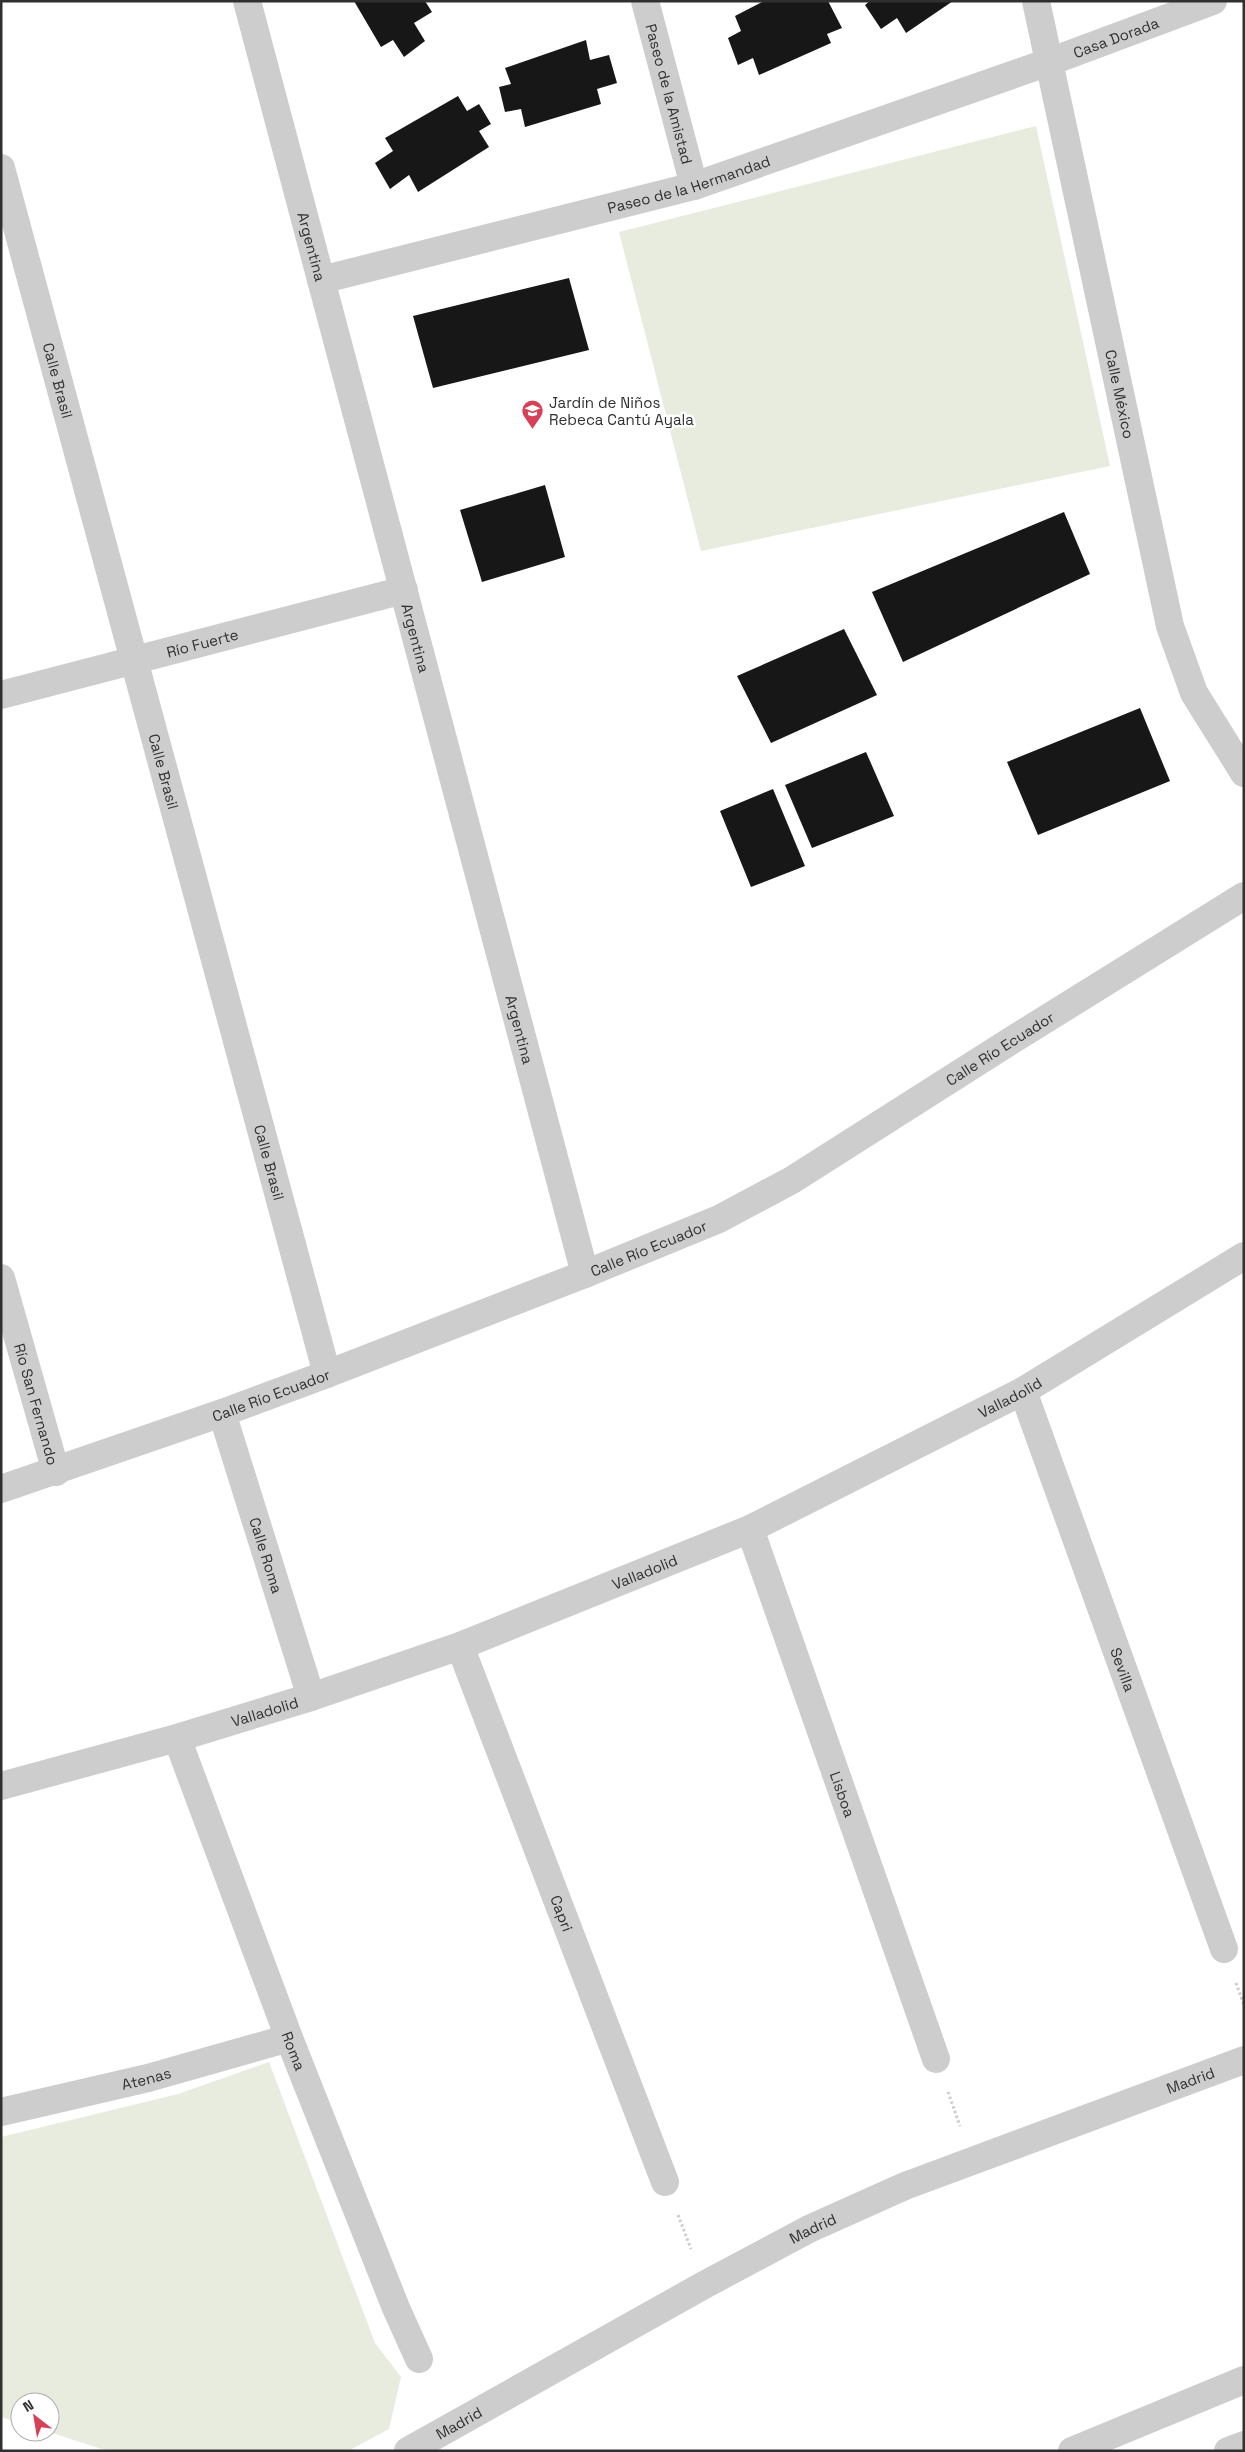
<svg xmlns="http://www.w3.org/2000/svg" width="1245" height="2452" font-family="'Space Grotesk',sans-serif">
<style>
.green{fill:#e7ecdf}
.building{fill:#171717}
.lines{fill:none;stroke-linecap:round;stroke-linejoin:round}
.path{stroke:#cdcdcd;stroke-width:3;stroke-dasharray:2.5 2.5;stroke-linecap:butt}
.minor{stroke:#cdcdcd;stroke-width:28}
.tertiary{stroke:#cdcdcd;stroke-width:28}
.labels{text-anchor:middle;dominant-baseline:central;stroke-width:5;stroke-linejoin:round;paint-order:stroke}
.street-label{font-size:15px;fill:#303030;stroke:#fff}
.poi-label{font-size:15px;fill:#303030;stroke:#fff;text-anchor:start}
</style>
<rect width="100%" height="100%" fill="#fff"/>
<g class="green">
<path d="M1036 126 1110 466 701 551 619 232Z"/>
<path d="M269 2062 375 2343 401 2377 389 2429 348 2451H108L49 2432 50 2402H20V2423L1 2417V2137L178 2094Z"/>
</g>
<g class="building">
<path d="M354 1H425L432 12 414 23 425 41 404 57 393 40 381 47Z"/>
<path d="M764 1H828L842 28 827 34 831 43 759 75 753 58 738 65 728 38 741 31 735 16Z"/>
<path d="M870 1H953L906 33 897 18 881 29 865 5Z"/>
<path d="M586 40 590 60 609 55 617 83 597 89 601 104 525 127 521 109 505 112 499 87 511 84 505 68Z"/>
<path d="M458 96 467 111 479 104 491 124 479 131 489 147 418 192 409 175 390 189 375 163 393 151 385 138Z"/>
<path d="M569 278 589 350 433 388 413 316Z"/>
<path d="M545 485 565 557 482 582 460 510Z"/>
<path d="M1064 512 1090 574 903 662 872 592Z"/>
<path d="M844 629 877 695 771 743 737 676Z"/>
<path d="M1140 708 1170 781 1038 835 1007 762Z"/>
<path d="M866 752 894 816 812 848 785 785Z"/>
<path d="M773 789 805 866 751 887 720 811Z"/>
</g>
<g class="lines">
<g class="path">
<path d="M1236 1983 1244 2005"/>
<path d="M948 2092 960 2126"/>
<path d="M678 2215 691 2249"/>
</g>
<g class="minor">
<path id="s1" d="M247 1 585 1274"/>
<path id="s2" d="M645 1 694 186"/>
<path id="s3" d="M1036 1 1170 626 1194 693 1244 773"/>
<path id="s4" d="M1 168 327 1374"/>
<path id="s5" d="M321 280 694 186 1049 62 1213 1"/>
<path id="s6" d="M1 695 404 590"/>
<path id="s7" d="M1 1278 56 1472"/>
<path id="s8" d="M1023 1391 1224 1949"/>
<path id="s9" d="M222 1413 311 1697"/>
<path id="s10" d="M1 1489 222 1413 327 1374 585 1274 719 1219 792 1180 1009 1042 1244 896"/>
<path id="s11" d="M750 1529 936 2059"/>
<path id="s12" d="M460 1646 665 2182"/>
<path id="s13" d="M177 1738 289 2038 396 2308 419 2359"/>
<path id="s14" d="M1 1786 177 1738 311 1697 460 1646 750 1529 1023 1391 1244 1256"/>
<path id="s15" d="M1 2112 148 2078 289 2038"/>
<path id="s16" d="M408 2451 704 2285 809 2229 905 2186 1244 2060"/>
</g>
<g class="tertiary">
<path d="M1072 2451 1244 2380"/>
<path d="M1228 2451 1244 2445"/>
</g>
</g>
<defs>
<symbol id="school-pin" viewBox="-11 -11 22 30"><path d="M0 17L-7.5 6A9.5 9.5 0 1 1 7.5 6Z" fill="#d74158" stroke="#fff"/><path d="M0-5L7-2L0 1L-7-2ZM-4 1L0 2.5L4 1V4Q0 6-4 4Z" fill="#fff"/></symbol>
</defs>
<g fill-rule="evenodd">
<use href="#school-pin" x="520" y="398" width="25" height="34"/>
</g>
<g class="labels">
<g class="street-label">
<text stroke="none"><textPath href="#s5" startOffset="832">Casa Dorada</textPath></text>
<text stroke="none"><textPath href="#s2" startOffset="96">Paseo de la Amistad</textPath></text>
<text stroke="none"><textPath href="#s5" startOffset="380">Paseo de la Hermandad</textPath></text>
<text stroke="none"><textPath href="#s1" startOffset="254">Argentina</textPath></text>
<text stroke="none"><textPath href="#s4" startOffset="220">Calle Brasil</textPath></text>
<text stroke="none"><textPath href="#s3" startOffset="402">Calle México</textPath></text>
<text stroke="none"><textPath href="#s1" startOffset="659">Argentina</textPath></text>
<text stroke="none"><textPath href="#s6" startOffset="208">Río Fuerte</textPath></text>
<text stroke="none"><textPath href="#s4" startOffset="625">Calle Brasil</textPath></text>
<text stroke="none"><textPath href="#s1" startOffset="1064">Argentina</textPath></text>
<text stroke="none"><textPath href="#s10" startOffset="1096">Calle Río Ecuador</textPath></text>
<text stroke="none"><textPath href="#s4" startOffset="1030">Calle Brasil</textPath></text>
<text stroke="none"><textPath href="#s10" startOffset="691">Calle Río Ecuador</textPath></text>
<text stroke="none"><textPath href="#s10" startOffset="286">Calle Río Ecuador</textPath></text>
<text stroke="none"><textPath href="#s14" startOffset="1084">Valladolid</textPath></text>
<text stroke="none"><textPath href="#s7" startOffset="131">Río San Fernando</textPath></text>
<text stroke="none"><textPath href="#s9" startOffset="149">Calle Roma</textPath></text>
<text stroke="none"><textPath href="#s14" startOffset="679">Valladolid</textPath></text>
<text stroke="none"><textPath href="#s8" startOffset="296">Sevilla</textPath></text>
<text stroke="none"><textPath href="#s14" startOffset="274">Valladolid</textPath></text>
<text stroke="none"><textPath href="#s11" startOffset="281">Lisboa</textPath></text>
<text stroke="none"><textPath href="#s12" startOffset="286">Capri</textPath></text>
<text stroke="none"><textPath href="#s13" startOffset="334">Roma</textPath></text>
<text stroke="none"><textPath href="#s15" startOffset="149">Atenas</textPath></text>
<text stroke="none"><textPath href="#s16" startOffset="868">Madrid</textPath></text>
<text stroke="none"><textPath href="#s16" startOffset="462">Madrid</textPath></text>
<text stroke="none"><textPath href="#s16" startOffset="58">Madrid</textPath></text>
</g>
<g class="poi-label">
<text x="549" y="402">Jardín de Niños<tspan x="549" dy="17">Rebeca Cantú Ayala</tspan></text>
</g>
</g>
<rect width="1245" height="2452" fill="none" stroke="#303030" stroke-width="5"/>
<g transform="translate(35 2417) rotate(329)"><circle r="24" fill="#ffffff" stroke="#acacac"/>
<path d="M0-4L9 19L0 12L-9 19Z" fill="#d74158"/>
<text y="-8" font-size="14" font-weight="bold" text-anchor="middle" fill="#303030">N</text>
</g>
</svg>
